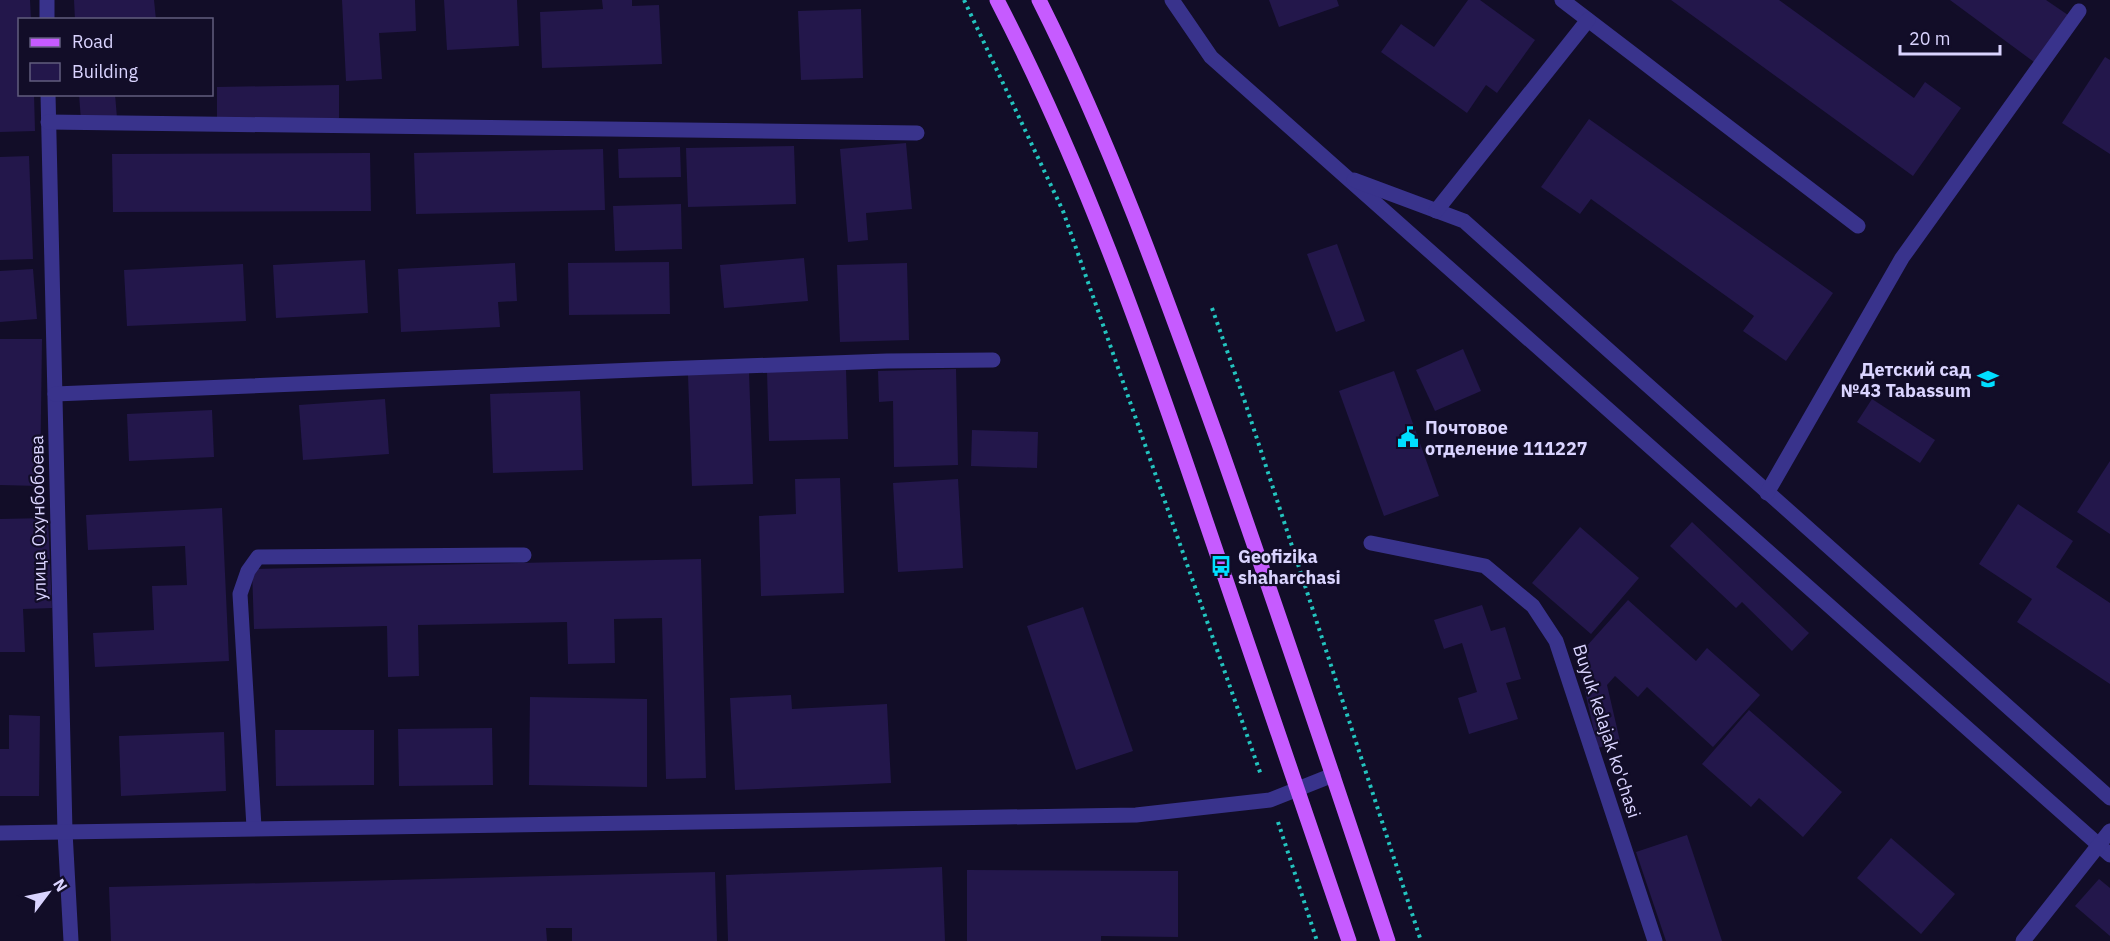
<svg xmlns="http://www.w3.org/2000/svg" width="2110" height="941" font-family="'IBM Plex Sans',sans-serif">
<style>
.building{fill:#23174b}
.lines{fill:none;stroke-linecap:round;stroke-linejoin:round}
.path{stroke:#23c4bf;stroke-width:4;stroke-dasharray:3 4.5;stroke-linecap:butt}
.minor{stroke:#39338c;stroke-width:15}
.major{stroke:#c65bff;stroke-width:15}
.labels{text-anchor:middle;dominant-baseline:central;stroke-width:4.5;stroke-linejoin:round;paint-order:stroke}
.poi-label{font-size:18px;font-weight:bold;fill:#dad4ff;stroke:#120d28;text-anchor:start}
.street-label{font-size:18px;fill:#dad4ff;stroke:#120d28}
</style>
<rect width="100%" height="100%" fill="#120d28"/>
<g class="building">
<path d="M0 0H30L31 20H20V94H34L35 131 0 132Z"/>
<path d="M74 0H154L156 20H75Z"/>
<path d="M342 0H415L416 31 379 33 382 79 346 81Z"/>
<path d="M444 0H517L519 46 447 50Z"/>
<path d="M602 0H632V6L659 5 662 64 542 68 540 12 603 9Z"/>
<path d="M1269 0H1337L1339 6 1279 27Z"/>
<path d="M1468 0H1480L1535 40 1497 93 1486 85 1467 113 1381 52 1401 24 1434 47Z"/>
<path d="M1671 0H1779L1914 98 1925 82 1961 108 1913 176Z"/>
<path d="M1950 0H2046L2068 15 2034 62Z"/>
<path d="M861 9 863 78 801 80 798 11Z"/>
<path d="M2105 57 2110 60V154L2062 123Z"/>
<path d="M339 85V118L217 120V87Z"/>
<path d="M79 94H115L117 118 81 121Z"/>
<path d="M1589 119 1833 293 1786 361 1743 331 1754 316 1591 199 1580 214 1541 187Z"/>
<path d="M906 143 912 209 866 213 868 240 848 242 840 149Z"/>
<path d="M794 146 796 204 688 207 686 148Z"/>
<path d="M680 147 681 177 619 178 618 149Z"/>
<path d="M603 149 605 210 416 214 414 153Z"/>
<path d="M370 153 371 211 113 212 112 154Z"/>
<path d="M29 156 33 259 0 260V157Z"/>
<path d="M681 204 682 249 615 251 613 206Z"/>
<path d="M1337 244 1365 321 1336 332 1307 254Z"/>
<path d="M804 258 808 301 724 308 720 265Z"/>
<path d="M365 260 368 313 276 318 273 265Z"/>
<path d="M669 262 670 314 569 315 568 263Z"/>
<path d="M515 263 517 301 498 302 500 327 401 332 398 269Z"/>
<path d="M907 263 909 340 840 342 837 265Z"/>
<path d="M243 264 246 321 127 326 124 270Z"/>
<path d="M33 269 37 319 0 322V271Z"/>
<path d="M0 339H42L40 486 0 485Z"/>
<path d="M1463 349 1481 391 1435 411 1416 370Z"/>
<path d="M846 369 848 439 769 441 767 371Z"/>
<path d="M956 369 958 465 894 467 893 401 879 402 878 371Z"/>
<path d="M1394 371 1439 496 1384 516 1339 391Z"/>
<path d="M749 373 753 484 692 486 688 375Z"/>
<path d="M580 391 583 470 493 473 490 394Z"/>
<path d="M385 399 389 454 303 460 299 405Z"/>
<path d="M1872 399 1935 440 1920 463 1857 422Z"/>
<path d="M212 410 214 457 129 461 127 414Z"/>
<path d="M972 430 1038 432 1037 468 971 466Z"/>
<path d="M2110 461V534L2077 512Z"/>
<path d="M840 478 844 593 761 596 759 516 796 514 795 479Z"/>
<path d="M958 479 963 568 898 572 893 483Z"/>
<path d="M2018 504 2073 541 2056 567 2110 603V684L2017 622 2032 599 1979 564Z"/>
<path d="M222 508 229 661 95 667 93 633 154 630 152 586 187 585 185 546 88 550 86 515Z"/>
<path d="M48 518 52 608 23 609 25 652H0V519Z"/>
<path d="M1692 522 1809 633 1792 651 1742 602 1736 608 1670 546Z"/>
<path d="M1580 527 1639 578 1591 634 1532 583Z"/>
<path d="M701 559 706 778 666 779 662 618 614 619 615 663 568 664 567 622 418 625 419 676 388 677 387 626 254 629 252 569Z"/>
<path d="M1628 600 1696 661 1707 648 1760 695 1713 747 1647 687 1638 697 1615 676 1607 685 1620 741 1598 748 1577 657Z"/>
<path d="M1482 605 1491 631 1505 627 1521 679 1506 683 1518 719 1469 734 1458 698 1477 692 1462 643 1444 649 1434 620Z"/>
<path d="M1083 607 1133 751 1076 770 1027 626Z"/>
<path d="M791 695 792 709 887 704 891 783 735 790 730 698Z"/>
<path d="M530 697 647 699V787L529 785Z"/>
<path d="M1749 710 1842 792 1803 837 1759 798 1751 807 1702 764Z"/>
<path d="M9 715 40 716 39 796H0V749H9Z"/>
<path d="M492 728 493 785 399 786 398 729Z"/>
<path d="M275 730H374V785L276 786Z"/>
<path d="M224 732 226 791 121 796 119 736Z"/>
<path d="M1687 835 1722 941H1666L1636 852Z"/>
<path d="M1891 838 1955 894 1921 934 1857 878Z"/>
<path d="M942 867 945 941H728L726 875Z"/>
<path d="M967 870 1178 871V937L1101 936V941H967Z"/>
<path d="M715 872 717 941H572V928H546L547 941H111L109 887Z"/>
<path d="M2099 879 2110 888V936L2075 906Z"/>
</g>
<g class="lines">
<g class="path">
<path d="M964 0 1063 211 1261 775"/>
<path d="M1212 308 1244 399 1421 941"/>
<path d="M1278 822 1317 941"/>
</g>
<g class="minor">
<path d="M47 0V20"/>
<path d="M1172 0 1211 57 2110 855"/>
<path d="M1562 0 1858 226"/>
<path d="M48 94 65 832 71 941"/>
<path d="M48 122 917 133"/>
<path d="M1354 180 1464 221 2110 798"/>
<path d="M1436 211 1588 20"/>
<path d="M55 394 659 369 887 361 993 360"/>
<path d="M1767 493 1902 258 2079 11"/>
<path d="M1371 543 1485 566 1533 606 1556 641 1655 941"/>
<path d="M254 827 240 594 248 571 258 557 524 555"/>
<path d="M0 833 1136 815 1270 800 1333 775"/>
<path d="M2023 941 2110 831"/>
</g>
<g class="major">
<path d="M997 0C1082 164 1143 336 1202 510 1251 654 1299 798 1349 941"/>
<path d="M1039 0C1111 143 1165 294 1219 444 1277 609 1333 775 1388 941"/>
</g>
</g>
<defs>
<symbol id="school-bare" viewBox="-9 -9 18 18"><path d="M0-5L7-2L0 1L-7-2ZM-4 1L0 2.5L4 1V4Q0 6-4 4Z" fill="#00deff" stroke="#120d28" stroke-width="2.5" paint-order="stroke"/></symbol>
<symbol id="civic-bare" viewBox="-9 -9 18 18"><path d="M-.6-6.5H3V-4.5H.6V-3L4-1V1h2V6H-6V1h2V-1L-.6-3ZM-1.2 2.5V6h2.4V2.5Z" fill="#00deff" stroke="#120d28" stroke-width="2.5" paint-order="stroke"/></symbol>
<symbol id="bus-bare" viewBox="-9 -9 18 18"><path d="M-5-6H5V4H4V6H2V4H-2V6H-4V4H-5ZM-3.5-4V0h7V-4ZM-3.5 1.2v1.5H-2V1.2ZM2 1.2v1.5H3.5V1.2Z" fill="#00deff" stroke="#120d28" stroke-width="2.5" paint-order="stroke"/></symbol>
</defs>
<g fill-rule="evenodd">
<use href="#school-bare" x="1973" y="364" width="30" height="30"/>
<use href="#civic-bare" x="1393" y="422" width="30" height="30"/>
<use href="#bus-bare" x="1206" y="551" width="30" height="30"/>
</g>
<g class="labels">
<g class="poi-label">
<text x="1971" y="369" text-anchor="end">Детский сад<tspan x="1971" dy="21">№43 Tabassum</tspan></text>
<text x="1425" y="427">Почтовое<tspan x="1425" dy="21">отделение 111227</tspan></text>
<text x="1238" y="556">Geofizika<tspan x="1238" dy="21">shaharchasi</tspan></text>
</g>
<g class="street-label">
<text transform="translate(38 518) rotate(-91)">улица Охунбобоева</text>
<text transform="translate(1607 731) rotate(72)">Buyuk kelajak ko'chasi</text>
</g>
</g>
<rect x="18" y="18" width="195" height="78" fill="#120d28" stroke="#625d7e" stroke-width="1.5"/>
<rect x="30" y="38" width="30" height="9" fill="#c65bff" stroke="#625d7e" stroke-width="1.5"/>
<text x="72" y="48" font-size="18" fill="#dad4ff">Road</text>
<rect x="30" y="63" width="30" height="18" fill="#23174b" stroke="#625d7e" stroke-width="1.5"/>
<text x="72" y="78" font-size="18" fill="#dad4ff">Building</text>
<g transform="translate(48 893) rotate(58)" stroke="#120d28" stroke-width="4.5" paint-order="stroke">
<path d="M0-4.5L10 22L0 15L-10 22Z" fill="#dad4ff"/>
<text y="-9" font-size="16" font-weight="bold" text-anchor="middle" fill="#dad4ff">N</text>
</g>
<path d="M1900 45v9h100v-9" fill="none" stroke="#dad4ff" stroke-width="3"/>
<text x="1909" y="45" font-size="18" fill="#dad4ff" stroke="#120d28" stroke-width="4.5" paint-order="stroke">20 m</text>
</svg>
